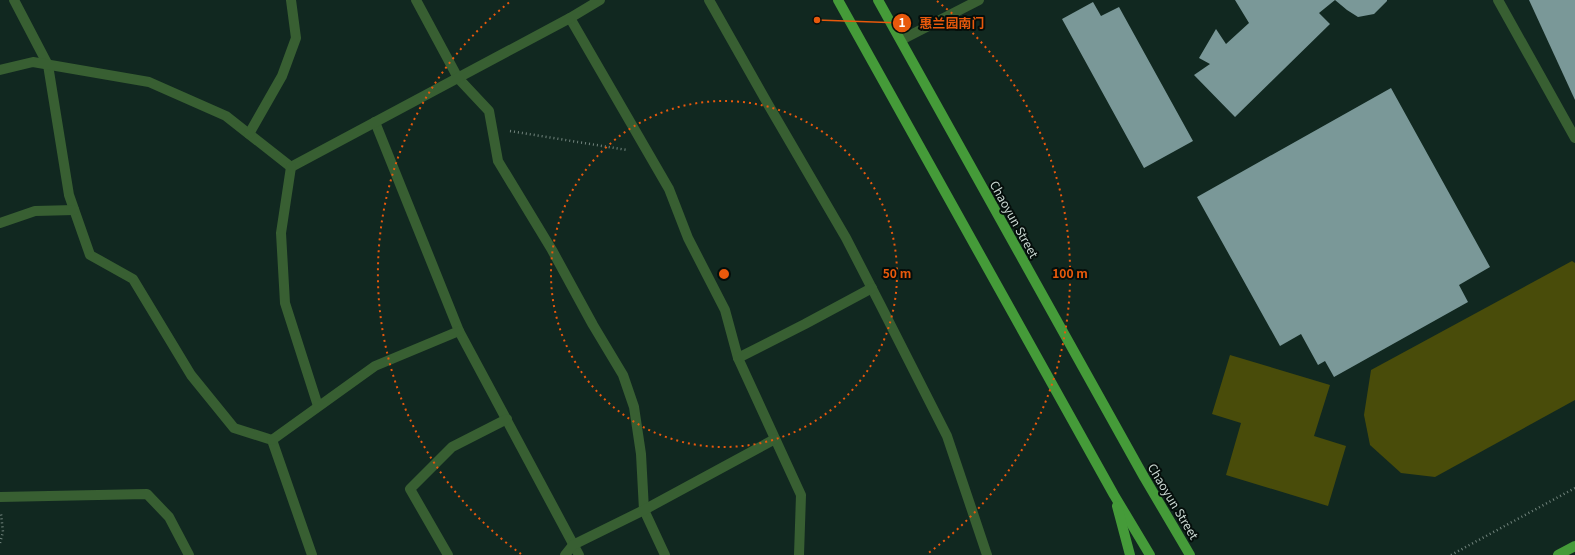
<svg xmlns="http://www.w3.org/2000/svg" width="1575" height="555" font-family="Georgia,'Noto Sans SC',serif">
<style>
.green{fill:#494c0a}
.building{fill:#7a9898}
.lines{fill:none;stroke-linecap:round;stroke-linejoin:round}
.path{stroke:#72847d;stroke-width:2.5;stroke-dasharray:1 3;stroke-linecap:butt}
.minor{stroke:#385f32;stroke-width:10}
.major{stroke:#459b39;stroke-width:10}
.ring{fill:none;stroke:#e8590c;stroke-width:2;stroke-dasharray:2 4}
.labels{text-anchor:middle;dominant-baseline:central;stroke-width:4;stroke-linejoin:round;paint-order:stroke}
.street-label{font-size:12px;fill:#c9d7d1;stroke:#050e0b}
.centre{fill:#e8590c;stroke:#050e0b;stroke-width:2}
.ring-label{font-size:12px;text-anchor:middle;font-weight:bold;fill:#e8590c;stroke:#050e0b;stroke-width:4;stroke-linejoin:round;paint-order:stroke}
.leader{fill:none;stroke:#e8590c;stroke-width:1.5}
.callout-dot{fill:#e8590c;stroke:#050e0b;stroke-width:1.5}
.mark-label{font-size:12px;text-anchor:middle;font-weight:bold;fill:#fff}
.callout-label{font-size:13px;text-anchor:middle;font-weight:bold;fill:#e8590c;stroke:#050e0b;stroke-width:4;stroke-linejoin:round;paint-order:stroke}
</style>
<rect width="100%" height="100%" fill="#112820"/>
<g class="green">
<path d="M1572 261 1575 263V400L1435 477 1401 473 1370 445 1364 415 1371 370Z"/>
<path d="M1230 355 1330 385 1314 436 1346 446 1328 506 1226 475 1241 423 1212 414Z"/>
</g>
<g class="building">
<path d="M1235 0H1387V1L1374 14 1358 17 1347 10 1335 0 1319 13 1330 24 1235 117 1194 75 1210 64 1199 58 1216 29 1226 44 1249 23Z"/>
<path d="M1529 0H1575V100Z"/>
<path d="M1093 2 1101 16 1119 7 1193 141 1144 168 1062 19Z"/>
<path d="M1391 88 1490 267 1459 285 1468 302 1334 377 1325 361 1318 365 1301 334 1280 346 1197 197Z"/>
</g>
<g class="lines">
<g class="path">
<path d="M510 131 627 150"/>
<path d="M0 543 3 532 1 514"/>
<path d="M1451 555 1575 488"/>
</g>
<g class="minor">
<path d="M14 0 48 65 69 195 90 255 133 279 191 375 234 428 272 440 312 555"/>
<path d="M416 0 458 78 489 111 498 161 552 250 593 325 623 375 634 407 641 454 644 510 665 555"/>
<path d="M709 0 769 106 846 238 881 306 947 436 987 555"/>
<path d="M1498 0 1575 138"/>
<path d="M570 18 669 189 688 238 725 310 738 358 801 495 799 555"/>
<path d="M901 40 979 0"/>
<path d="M0 70 33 62 149 82 226 116 291 167"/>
<path d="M375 122 459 331 579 555"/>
<path d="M249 134 282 76 296 38 291 0"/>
<path d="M291 167 570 18 600 0"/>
<path d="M291 167 281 233 285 303 318 406"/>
<path d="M0 223 35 211 74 210"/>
<path d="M738 358 805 324 872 288"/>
<path d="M272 440 375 366 459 331"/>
<path d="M0 497 147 494 169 517 189 555"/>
<path d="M448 555 410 489 452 447 507 419"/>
<path d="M565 555 573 545 644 510 775 439"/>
</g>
<g class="major">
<path d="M838 0 1114 495 1150 555"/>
<path d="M878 0 1144 477 1190 555"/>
<path d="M1117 506 1130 555"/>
<path d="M1558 555 1575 546"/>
</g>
</g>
<g class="ring">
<circle cx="724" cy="274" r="173"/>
<path d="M521 554A346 346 0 0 1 511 1M937 1A346 346 0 0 1 927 554"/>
</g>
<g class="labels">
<g class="street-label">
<text transform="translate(1015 219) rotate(61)">Chaoyun Street</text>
<text transform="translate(1174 501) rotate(59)">Chaoyun Street</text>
</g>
</g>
<circle cx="724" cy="274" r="6" class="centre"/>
<g class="ring-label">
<text x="897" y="278">50 m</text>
<text x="1070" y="278">100 m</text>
</g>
<path class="leader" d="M817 20L902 23"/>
<g class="callout-dot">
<circle cx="817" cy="20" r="4"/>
<circle cx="902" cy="23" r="10"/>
</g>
<g class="mark-label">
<text x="902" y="27">1</text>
</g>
<g class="callout-label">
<text x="952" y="28">惠兰园南门</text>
</g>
</svg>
